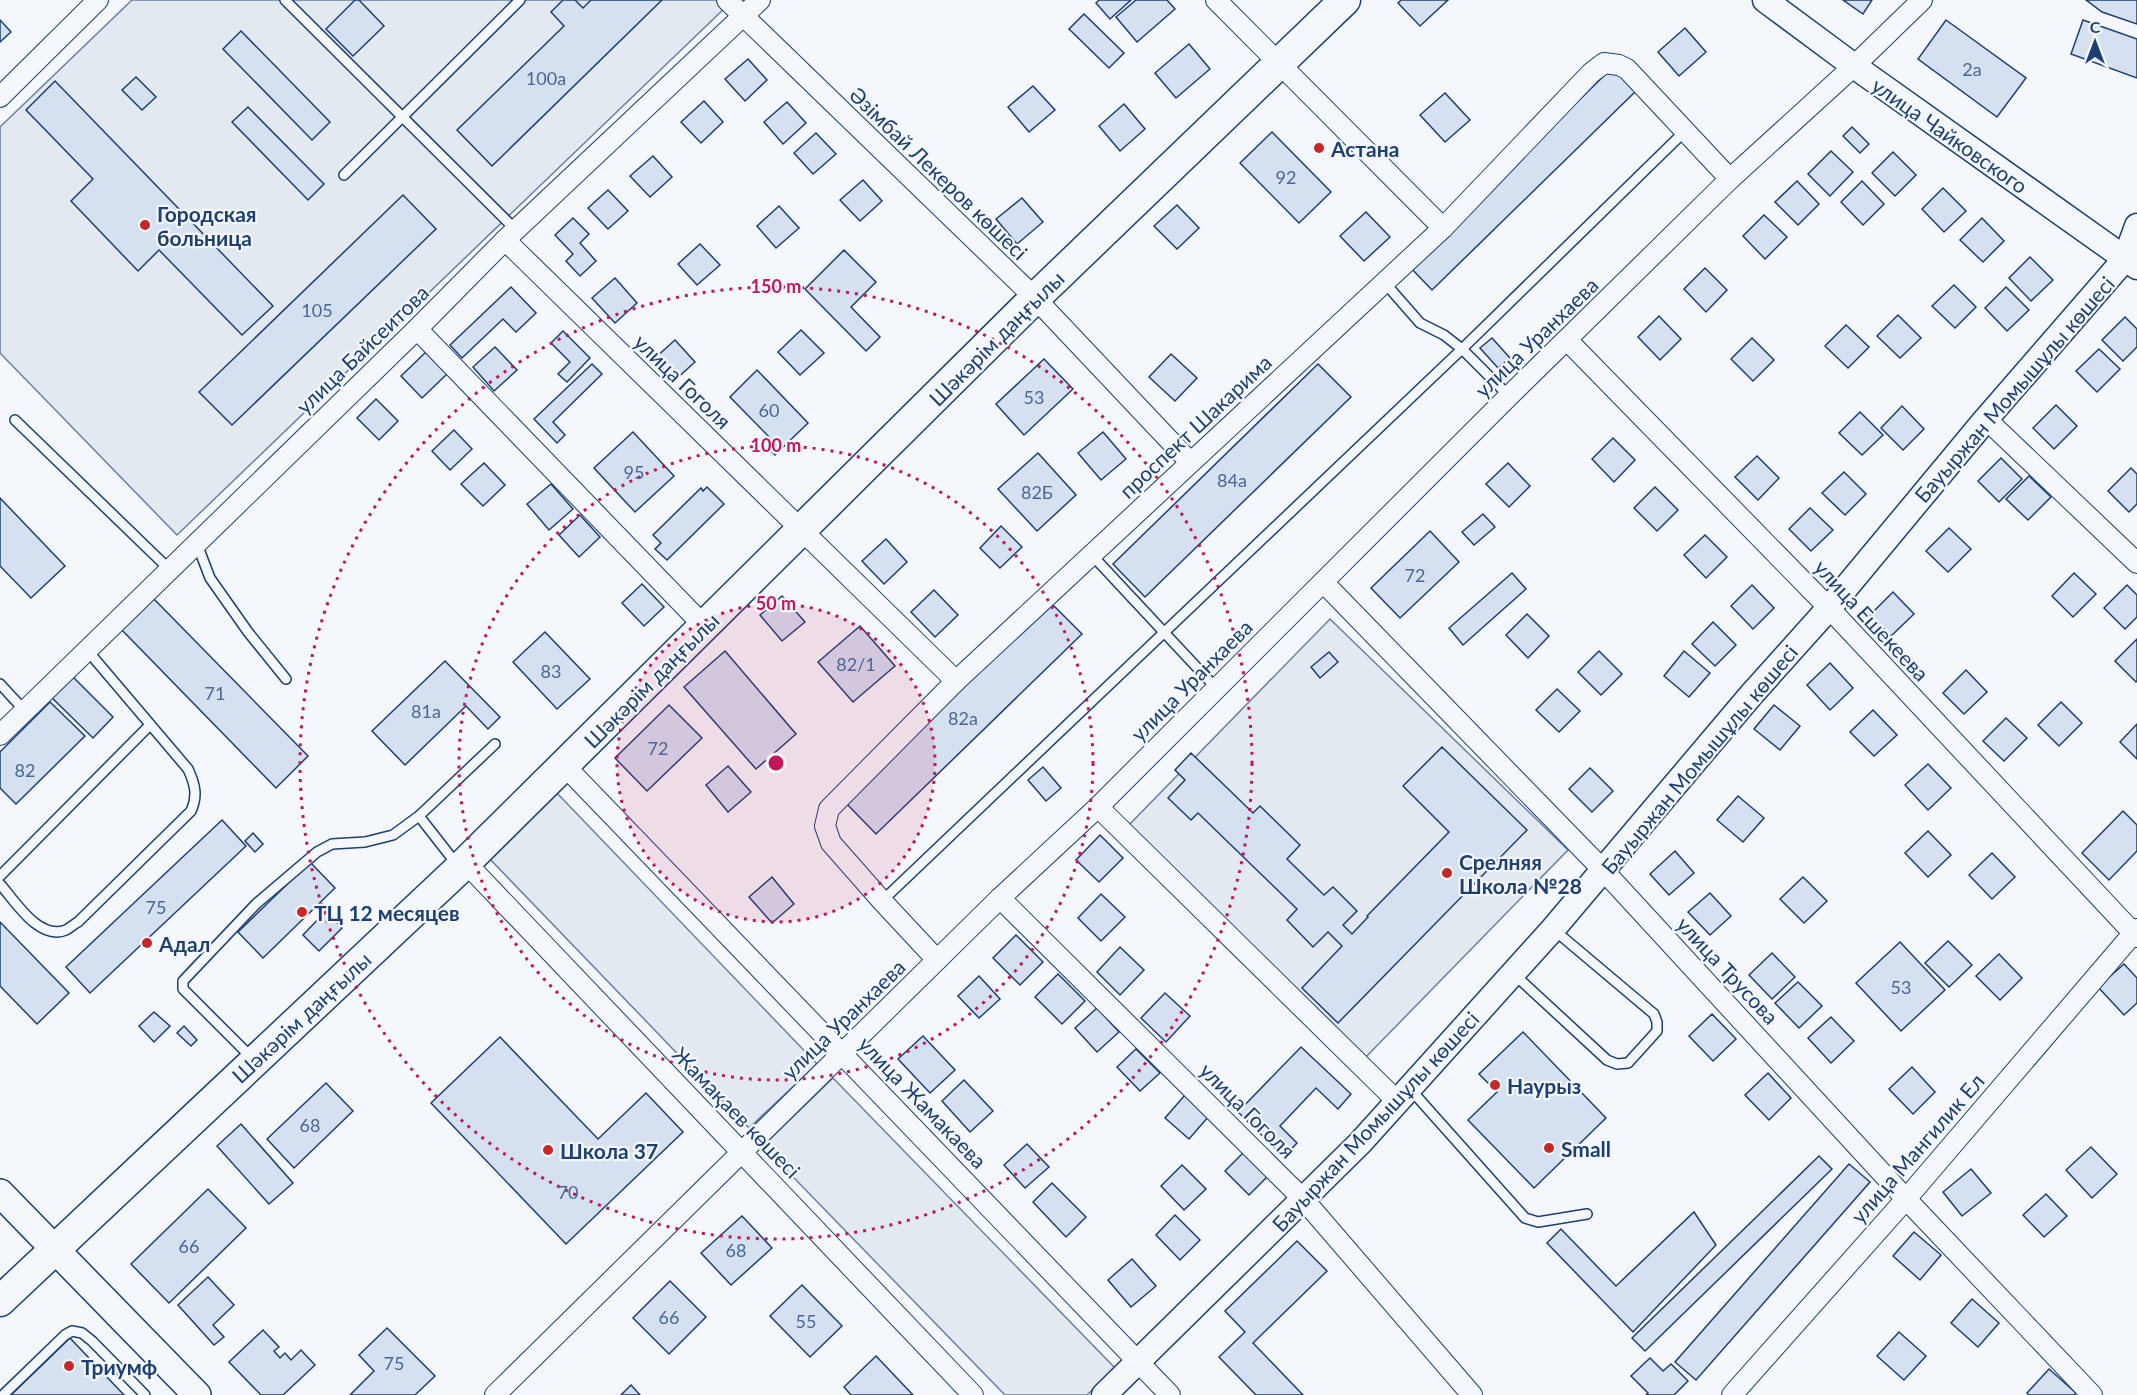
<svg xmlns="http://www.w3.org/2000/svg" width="2137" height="1395" font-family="Lato,sans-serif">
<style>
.green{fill:#e3e9f0;stroke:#687fa3;stroke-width:1.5}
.building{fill:#d5e0f0;stroke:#1d3f73;stroke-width:1.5}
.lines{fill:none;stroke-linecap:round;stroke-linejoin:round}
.service-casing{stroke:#1d3f73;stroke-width:12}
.minor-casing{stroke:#1d3f73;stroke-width:22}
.tertiary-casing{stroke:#1d3f73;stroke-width:27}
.secondary-casing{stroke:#1d3f73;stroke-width:30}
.primary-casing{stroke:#1d3f73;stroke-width:33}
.service{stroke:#f4f7fb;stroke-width:9}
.minor{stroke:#f4f7fb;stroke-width:20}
.tertiary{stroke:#f4f7fb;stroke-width:24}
.secondary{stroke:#f4f7fb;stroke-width:27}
.primary{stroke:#f4f7fb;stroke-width:30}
.ring{fill:none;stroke:#c2185b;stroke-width:3;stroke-dasharray:3 6}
.poi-dot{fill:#c62828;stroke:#f4f7fb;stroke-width:2}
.labels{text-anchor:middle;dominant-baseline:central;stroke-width:4.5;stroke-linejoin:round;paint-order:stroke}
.number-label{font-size:18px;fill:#4b6792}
.street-label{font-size:21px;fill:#1d3f73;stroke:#f4f7fb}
.poi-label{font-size:21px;font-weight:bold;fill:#1d3f73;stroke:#f4f7fb;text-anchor:start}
.centre{fill:#c2185b;stroke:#f4f7fb;stroke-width:3}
.ring-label{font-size:18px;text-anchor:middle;font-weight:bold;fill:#c2185b;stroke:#f4f7fb;stroke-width:4.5;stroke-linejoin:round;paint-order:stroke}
</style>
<rect width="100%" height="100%" fill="#f4f7fb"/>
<g class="green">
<path d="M132 0H727L730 3 177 535 0 353V127Z"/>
<path d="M1330 619 1568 850 1363 1060 1125 829Z"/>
<path d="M555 791 817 1064 749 1128 487 856Z"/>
<path d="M833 1078 1115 1368 1087 1395H1005L763 1146Z"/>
</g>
<g class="building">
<path d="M355 0H359L384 26 353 56 326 29Z"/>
<path d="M563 0H575L583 8 591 0H662L492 166 457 130 564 26 551 12Z"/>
<path d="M1099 0H1131L1110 19 1096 3Z"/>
<path d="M1136 0H1167L1175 9 1137 42 1116 17Z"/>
<path d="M1401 0H1448L1420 26 1398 3Z"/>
<path d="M1843 0H1872L1863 14Z"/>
<path d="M2086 0H2137V24L2102 12Z"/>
<path d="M1084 14 1124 53 1109 68 1069 29Z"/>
<path d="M0 20 11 32 0 42Z"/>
<path d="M1946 20 2026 78 1997 117 1918 59Z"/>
<path d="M2083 20 2137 39V78L2071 54Z"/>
<path d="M1685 28 1706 52 1679 76 1658 52Z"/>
<path d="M241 31 330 122 312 140 223 49Z"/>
<path d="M1189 44 1210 69 1176 98 1155 73Z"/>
<path d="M748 59 767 80 745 101 725 79Z"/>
<path d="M1614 66 1637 90 1432 290 1409 266Z"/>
<path d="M136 77 156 97 142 110 122 90Z"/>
<path d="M55 81 273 306 242 335 159 250 138 271 71 201 93 179 26 110Z"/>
<path d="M1033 86 1055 110 1029 132 1008 107Z"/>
<path d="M1445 93 1470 120 1445 142 1420 115Z"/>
<path d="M704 101 723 122 701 143 681 122Z"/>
<path d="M787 102 806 123 783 144 764 122Z"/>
<path d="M1124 104 1145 129 1120 151 1099 126Z"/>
<path d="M248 107 324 184 308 200 232 122Z"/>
<path d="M1852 127 1869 144 1860 153 1843 136Z"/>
<path d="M1272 132 1331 192 1299 223 1240 163Z"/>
<path d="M816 133 836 154 813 174 794 153Z"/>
<path d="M1831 151 1853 172 1830 196 1808 174Z"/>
<path d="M1893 152 1916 175 1895 196 1872 173Z"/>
<path d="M653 156 672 177 650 197 630 176Z"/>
<path d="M863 180 882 201 860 221 840 200Z"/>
<path d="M1797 181 1819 204 1798 225 1775 202Z"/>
<path d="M1862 181 1884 204 1863 225 1841 202Z"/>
<path d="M1943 188 1966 211 1944 232 1922 209Z"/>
<path d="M608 190 628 211 608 229 588 208Z"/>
<path d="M403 195 436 229 232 425 199 392Z"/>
<path d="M1022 198 1043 222 1017 244 996 219Z"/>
<path d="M1177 205 1199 228 1177 249 1154 226Z"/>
<path d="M779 206 799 228 776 248 757 226Z"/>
<path d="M1366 212 1390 237 1364 261 1340 236Z"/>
<path d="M1764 215 1787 237 1765 259 1743 236Z"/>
<path d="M573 218 589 234 580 243 596 261 580 276 566 261 573 254 555 235Z"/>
<path d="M1982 218 2004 241 1983 262 1960 240Z"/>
<path d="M700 244 720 265 697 285 678 264Z"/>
<path d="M844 250 876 282 851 307 880 337 866 351 805 289Z"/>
<path d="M2030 257 2053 280 2031 301 2009 278Z"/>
<path d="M1705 268 1727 290 1706 312 1684 289Z"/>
<path d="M615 278 637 303 615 323 592 298Z"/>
<path d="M1954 285 1976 307 1955 328 1932 306Z"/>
<path d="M511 287 536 313 516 332 503 319 462 358 450 345Z"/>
<path d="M2006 287 2029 310 2007 331 1985 308Z"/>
<path d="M1898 315 1921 338 1900 358 1877 336Z"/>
<path d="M1659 316 1681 339 1660 360 1638 337Z"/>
<path d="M2125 317 2137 329V347L2123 361 2102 340Z"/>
<path d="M1846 325 1869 347 1848 368 1825 346Z"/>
<path d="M801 330 824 353 800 375 778 352Z"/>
<path d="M563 331 590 358 567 382 558 374 570 362 551 343Z"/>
<path d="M1492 338 1510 358 1498 368 1480 348Z"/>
<path d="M1752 338 1774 360 1753 381 1731 359Z"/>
<path d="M675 340 695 362 674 381 654 359Z"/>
<path d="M495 347 517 370 494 391 473 367Z"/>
<path d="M2099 349 2120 369 2097 392 2076 371Z"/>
<path d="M426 352 447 374 422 398 401 376Z"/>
<path d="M1171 354 1197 378 1175 401 1149 377Z"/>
<path d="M1044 359 1073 389 1024 435 996 404Z"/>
<path d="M592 364 602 374 553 422 565 435 557 443 534 419Z"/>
<path d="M1318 364 1351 397 1145 597 1113 564Z"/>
<path d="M757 370 808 423 775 455 767 447 773 441 730 397Z"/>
<path d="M376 399 398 421 379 440 357 418Z"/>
<path d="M2056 405 2077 426 2054 449 2033 428Z"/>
<path d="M1902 406 1924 429 1903 450 1881 428Z"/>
<path d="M1860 412 1883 435 1862 455 1839 433Z"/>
<path d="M454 430 472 449 450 470 432 451Z"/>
<path d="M633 432 674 476 635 512 594 468Z"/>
<path d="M1103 432 1126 459 1101 480 1078 453Z"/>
<path d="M1613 438 1635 460 1614 482 1592 459Z"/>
<path d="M1038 453 1076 495 1037 531 998 489Z"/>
<path d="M1757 456 1779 478 1758 500 1735 477Z"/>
<path d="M2001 458 2022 479 1999 502 1978 481Z"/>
<path d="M484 463 505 485 483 506 461 484Z"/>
<path d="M1508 463 1530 486 1509 507 1486 484Z"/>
<path d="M2131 468 2137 474V504L2129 512 2108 491Z"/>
<path d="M1844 472 1866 494 1845 515 1822 493Z"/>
<path d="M2029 476 2051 497 2028 520 2006 499Z"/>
<path d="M551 484 573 509 549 530 527 504Z"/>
<path d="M707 487 724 504 667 560 655 549 661 543 653 535 701 488 703 491Z"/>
<path d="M1655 487 1678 510 1657 531 1634 508Z"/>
<path d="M0 498 65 566 31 598 0 566Z"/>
<path d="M1810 508 1833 530 1811 551 1789 529Z"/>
<path d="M1483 514 1495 527 1474 545 1462 532Z"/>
<path d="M580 515 600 537 579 557 559 535Z"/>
<path d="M1001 526 1022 547 1000 568 980 548Z"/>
<path d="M1949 528 1971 549 1948 572 1926 551Z"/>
<path d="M1430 531 1459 562 1400 618 1371 588Z"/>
<path d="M1705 535 1727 557 1706 578 1684 555Z"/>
<path d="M886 539 907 562 884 584 862 561Z"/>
<path d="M1512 573 1526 589 1463 645 1449 628Z"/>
<path d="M2074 573 2096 594 2073 617 2052 596Z"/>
<path d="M642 584 664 607 644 626 622 603Z"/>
<path d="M1752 585 1774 608 1753 629 1731 606Z"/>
<path d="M2127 585 2137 595V617L2125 629 2104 608Z"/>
<path d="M934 590 958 615 935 637 911 612Z"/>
<path d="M1893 592 1914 614 1891 636 1870 615Z"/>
<path d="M782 596 805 622 782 641 760 615Z"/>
<path d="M153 598 308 756 276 788 121 629Z"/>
<path d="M1049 601 1082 634 876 834 844 801Z"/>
<path d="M1527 614 1549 636 1528 658 1506 635Z"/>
<path d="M1713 622 1736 645 1715 666 1692 644Z"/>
<path d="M860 626 895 666 853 702 818 662Z"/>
<path d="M545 632 590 679 557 709 513 662Z"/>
<path d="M2137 639V681L2136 682 2115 661Z"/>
<path d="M725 651 796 734 756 769 684 687Z"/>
<path d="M1599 651 1622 674 1601 695 1578 672Z"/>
<path d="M1684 651 1710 673 1689 697 1664 676Z"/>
<path d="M1329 652 1338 662 1320 678 1311 667Z"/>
<path d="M445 661 500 717 488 729 466 706 405 765 372 731Z"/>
<path d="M1830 663 1853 688 1830 710 1807 685Z"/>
<path d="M1966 670 1987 692 1964 714 1943 693Z"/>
<path d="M68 672 113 717 93 738 47 693Z"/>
<path d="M1557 689 1580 711 1559 732 1536 710Z"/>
<path d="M50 702 85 736 16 804 0 788V752Z"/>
<path d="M2061 702 2082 723 2059 746 2038 725Z"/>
<path d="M669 705 702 738 647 791 615 758Z"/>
<path d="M1774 705 1800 726 1780 750 1754 729Z"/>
<path d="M1873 710 1897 735 1874 756 1850 732Z"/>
<path d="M2006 718 2027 738 2004 761 1983 741Z"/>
<path d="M2137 724V759L2120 742Z"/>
<path d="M1442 747 1527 830 1338 1023 1302 988 1342 946 1328 932 1313 947 1287 920 1297 909 1198 813 1191 820 1168 798 1185 780 1175 770 1191 753 1253 813 1260 806 1300 845 1287 859 1324 895 1333 887 1357 911 1343 925 1352 934 1368 917 1367 916 1449 832 1403 786Z"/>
<path d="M1928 764 1951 788 1928 810 1905 785Z"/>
<path d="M728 766 751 792 728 812 706 785Z"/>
<path d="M1043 767 1061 788 1046 801 1028 780Z"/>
<path d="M1590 768 1613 791 1592 812 1569 789Z"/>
<path d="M1738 796 1764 818 1743 842 1717 820Z"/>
<path d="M2123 811 2137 825V851L2109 880 2082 853Z"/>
<path d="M222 820 246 846 90 993 66 967Z"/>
<path d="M1928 831 1951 855 1928 877 1905 853Z"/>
<path d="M253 833 263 844 255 852 245 841Z"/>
<path d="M1100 835 1123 858 1099 882 1076 860Z"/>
<path d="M1675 851 1694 873 1669 895 1650 874Z"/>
<path d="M1992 853 2015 877 1992 899 1969 875Z"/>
<path d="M310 862 335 888 263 958 238 932Z"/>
<path d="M772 877 794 904 772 923 749 897Z"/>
<path d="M1803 877 1827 901 1804 923 1780 899Z"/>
<path d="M1710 893 1731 916 1710 935 1688 912Z"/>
<path d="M1101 894 1125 917 1101 941 1078 918Z"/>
<path d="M326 911 342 928 319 951 303 935Z"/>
<path d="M0 922 69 993 37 1024 0 986Z"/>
<path d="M1016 935 1043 962 1020 985 993 958Z"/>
<path d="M1948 941 1972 965 1949 987 1925 963Z"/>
<path d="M1900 942 1945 990 1901 1031 1856 983Z"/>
<path d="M1120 947 1144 970 1120 995 1097 972Z"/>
<path d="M1772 953 1795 977 1772 999 1749 975Z"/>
<path d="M1999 954 2022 978 2000 1000 1976 976Z"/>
<path d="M2124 964 2137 978V1003L2124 1015 2098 987Z"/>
<path d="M1058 974 1085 1001 1062 1024 1035 997Z"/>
<path d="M979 976 1000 999 979 1018 958 996Z"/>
<path d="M1798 982 1822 1006 1799 1028 1775 1003Z"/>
<path d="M1165 993 1190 1016 1166 1042 1141 1018Z"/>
<path d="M1097 1008 1119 1032 1097 1052 1075 1028Z"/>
<path d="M154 1012 170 1026 154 1042 139 1026Z"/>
<path d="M1712 1014 1736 1039 1713 1061 1689 1036Z"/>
<path d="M1831 1017 1854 1041 1831 1063 1808 1038Z"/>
<path d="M184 1026 197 1040 191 1046 177 1033Z"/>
<path d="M1523 1032 1606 1118 1534 1188 1468 1120 1497 1092 1479 1074Z"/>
<path d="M923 1036 955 1070 930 1093 898 1059Z"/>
<path d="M500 1037 598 1139 646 1093 683 1132 566 1244 431 1103Z"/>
<path d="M1301 1047 1351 1094 1338 1109 1316 1088 1280 1126 1297 1143 1284 1157 1238 1112Z"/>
<path d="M1136 1049 1160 1073 1140 1091 1117 1067Z"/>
<path d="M1912 1067 1935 1092 1913 1114 1889 1089Z"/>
<path d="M1768 1073 1791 1098 1769 1120 1745 1095Z"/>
<path d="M964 1080 993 1111 970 1132 942 1101Z"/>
<path d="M326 1083 353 1111 294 1168 267 1139Z"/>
<path d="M1185 1095 1209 1116 1189 1139 1165 1118Z"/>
<path d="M241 1124 293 1183 269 1204 217 1146Z"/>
<path d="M1027 1144 1049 1167 1025 1188 1004 1165Z"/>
<path d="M2091 1147 2117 1174 2092 1198 2066 1170Z"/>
<path d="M1246 1150 1270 1174 1249 1195 1225 1171Z"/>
<path d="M1819 1156 1832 1169 1645 1351 1632 1338Z"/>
<path d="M1849 1164 1870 1182 1696 1380 1675 1362Z"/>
<path d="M1182 1165 1206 1189 1184 1210 1161 1186Z"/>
<path d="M1971 1169 1991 1193 1962 1216 1943 1192Z"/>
<path d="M1052 1183 1086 1217 1066 1237 1033 1202Z"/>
<path d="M208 1189 246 1228 169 1303 131 1264Z"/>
<path d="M2046 1194 2067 1216 2044 1237 2023 1215Z"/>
<path d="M1694 1212 1716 1245 1633 1332 1547 1243 1561 1229 1616 1286Z"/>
<path d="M1175 1215 1200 1240 1180 1260 1156 1235Z"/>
<path d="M742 1216 772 1248 731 1285 701 1253Z"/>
<path d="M1914 1232 1941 1255 1920 1280 1893 1256Z"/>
<path d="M1297 1241 1327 1271 1253 1343 1303 1395H1256L1219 1357 1245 1332 1225 1311Z"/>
<path d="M1132 1259 1156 1286 1131 1307 1108 1280Z"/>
<path d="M208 1277 234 1305 213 1325 224 1337 214 1345 178 1305Z"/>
<path d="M670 1281 706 1317 669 1354 633 1318Z"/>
<path d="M802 1285 842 1326 810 1357 770 1316Z"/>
<path d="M1972 1299 1999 1323 1978 1347 1951 1323Z"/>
<path d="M387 1328 435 1376 415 1395H350L374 1371 359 1355Z"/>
<path d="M263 1330 279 1347 274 1351 280 1358 285 1353 291 1360 301 1350 315 1365 283 1395H261L229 1362Z"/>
<path d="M1899 1332 1926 1356 1904 1380 1877 1356Z"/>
<path d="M70 1338 124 1395H11Z"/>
<path d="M876 1356 913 1395H851L844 1387Z"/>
<path d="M1650 1358 1663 1371 1671 1364 1688 1381 1674 1395H1646L1648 1393 1631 1376Z"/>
<path d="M2049 1369 2076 1393 2074 1395H2029L2027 1393Z"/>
<path d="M631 1385 640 1395H621Z"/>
</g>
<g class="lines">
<defs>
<g id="service">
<path d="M285 0 516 230"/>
<path d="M344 175 520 0"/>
<path d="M1385 283 1420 323 1444 335 1462 349 1509 396"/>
<path d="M15 420 170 570"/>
<path d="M197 544 210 578 248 632 286 679"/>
<path d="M1091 554 1217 689"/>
<path d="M0 684 25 711"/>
<path d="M419 816 458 866"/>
<path d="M0 876 150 725"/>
<path d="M0 884C15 901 39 941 66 930 70 928 74 924 78 922L191 811C198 796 195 784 188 769L87 650"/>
<path d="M882 901 1462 349 1684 132"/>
<path d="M1515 975 1607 1060 1617 1064 1628 1063 1657 1031V1022L1654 1014 1553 929"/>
<path d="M252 1058 183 989V981L256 904 317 852 332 844 365 842 393 835 419 816 495 744"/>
<path d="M1411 1090 1525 1218 1538 1222 1587 1214"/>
<path d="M3 1395 65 1335 72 1331 82 1333 92 1341 145 1395"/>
</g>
<g id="minor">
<path d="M727 0 1035 298 1190 462"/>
<path d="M1216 0 1443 228"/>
<path d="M0 97 98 0"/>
<path d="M505 240 956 681"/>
<path d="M417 329 705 627"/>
<path d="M1567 340 1829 608 2137 937"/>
<path d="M1986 419 2137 563"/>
<path d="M1324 583 1603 870 1906 1199 2092 1395"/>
<path d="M0 735 417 329 505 240 760 0"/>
<path d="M565 766 1170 1395"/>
<path d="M1098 807 1397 1101"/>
<path d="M465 862 973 1395"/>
<path d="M1000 898 1304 1200 1472 1395"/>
<path d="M937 960 882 901 831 843 825 826 829 809 956 681 1443 228 1591 73 1604 63 1619 65 1627 69 1730 179"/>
<path d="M495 1395 1000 898 1098 807 1509 396 1730 179 1854 66 1922 0"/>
<path d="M1732 1395 1906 1199 2137 929"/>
</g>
<g id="tertiary">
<path d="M1765 0 1854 66 2137 267"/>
<path d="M1104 1395 1360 1143 1553 929 1751 695 1829 608 1986 419 2125 259 2137 226"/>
</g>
<path id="secondary" d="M0 1193 197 1395"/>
<path id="primary" d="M0 1301 460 868 1035 298 1345 0"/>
</defs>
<use href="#service" class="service-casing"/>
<use href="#minor" class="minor-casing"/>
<use href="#tertiary" class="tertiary-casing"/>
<use href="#secondary" class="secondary-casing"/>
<use href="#primary" class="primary-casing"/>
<use href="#service" class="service"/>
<use href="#minor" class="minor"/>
<use href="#tertiary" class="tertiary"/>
<use href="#secondary" class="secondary"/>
<use href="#primary" class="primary"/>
</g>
<circle cx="776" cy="763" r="159" fill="#c2185b" fill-opacity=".12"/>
<g class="ring">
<circle cx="776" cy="763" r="159"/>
<circle cx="776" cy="763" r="317"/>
<circle cx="776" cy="763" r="476"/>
</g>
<g class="poi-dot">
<circle cx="1319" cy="148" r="6"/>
<circle cx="145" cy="225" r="6"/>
<circle cx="1447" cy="873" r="6"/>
<circle cx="302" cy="912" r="6"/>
<circle cx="147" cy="943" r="6"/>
<circle cx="1495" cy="1085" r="6"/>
<circle cx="1549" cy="1148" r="6"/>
<circle cx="548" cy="1150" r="6"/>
<circle cx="69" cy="1366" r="6"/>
</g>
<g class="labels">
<g class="number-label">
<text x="1972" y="69">2а</text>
<text x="546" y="78">100а</text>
<text x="1286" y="177">92</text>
<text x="317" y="310">105</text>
<text x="1034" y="397">53</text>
<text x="769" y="410">60</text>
<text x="634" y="472">95</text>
<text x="1232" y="480">84а</text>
<text x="1037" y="492">82Б</text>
<text x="1415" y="575">72</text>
<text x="856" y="664">82/1</text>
<text x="551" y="671">83</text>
<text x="215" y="693">71</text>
<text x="426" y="711">81а</text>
<text x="963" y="718">82а</text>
<text x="658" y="748">72</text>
<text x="25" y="770">82</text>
<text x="156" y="907">75</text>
<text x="1901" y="987">53</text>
<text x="310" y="1125">68</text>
<text x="568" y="1192">70</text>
<text x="189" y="1246">66</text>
<text x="736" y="1250">68</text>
<text x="669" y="1317">66</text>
<text x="806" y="1321">55</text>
<text x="394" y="1363">75</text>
</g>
<g class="street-label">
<text transform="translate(1950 135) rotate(35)">улица Чайковского</text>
<text transform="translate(939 173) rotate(44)">Әзімбай Лекеров көшесі</text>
<text transform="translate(1536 337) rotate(-44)">улица Уранхаева</text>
<text transform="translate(996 338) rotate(-45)">Шәкәрім даңғылы</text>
<text transform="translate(362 349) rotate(-44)">улица Байсеитова</text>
<text transform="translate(683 381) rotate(44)">улица Гоголя</text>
<text transform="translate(2014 389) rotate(-49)">Бауыржан Момышұлы көшесі</text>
<text transform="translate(1195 426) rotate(-43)">проспект Шакарима</text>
<text transform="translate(1872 620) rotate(47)">улица Ешекеева</text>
<text transform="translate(651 680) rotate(-45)">Шәкәрім даңғылы</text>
<text transform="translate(1191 680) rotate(-45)">улица Уранхаева</text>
<text transform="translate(1699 759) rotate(-50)">Бауыржан Момышұлы көшесі</text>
<text transform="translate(1728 970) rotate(47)">улица Трусова</text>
<text transform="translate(301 1017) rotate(-43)">Шәкәрім даңғылы</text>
<text transform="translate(843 1019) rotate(-44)">улица Уранхаева</text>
<text transform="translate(923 1102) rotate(46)">улица Жамакаева</text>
<text transform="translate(1248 1110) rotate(45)">улица Гоголя</text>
<text transform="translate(737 1112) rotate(46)">Жамақаев көшесі</text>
<text transform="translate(1375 1121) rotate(-47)">Бауыржан Момышұлы көшесі</text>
<text transform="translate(1917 1148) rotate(-49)">улица Мангилик Ел</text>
</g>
<g class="poi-label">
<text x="1331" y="148">Астана</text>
<text x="157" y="213">Городская<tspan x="157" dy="24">больница</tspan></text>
<text x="1459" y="861">Срелняя<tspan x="1459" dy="24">Школа №28</tspan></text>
<text x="314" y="912">ТЦ 12 месяцев</text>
<text x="159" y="943">Адал</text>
<text x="1507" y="1085">Наурыз</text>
<text x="1561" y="1148">Small</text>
<text x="560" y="1150">Школа 37</text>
<text x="81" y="1366">Триумф</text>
</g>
</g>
<circle cx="776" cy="763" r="9" class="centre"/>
<g class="ring-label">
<text x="776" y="293">150 m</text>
<text x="776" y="452">100 m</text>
<text x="776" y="610">50 m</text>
</g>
<g transform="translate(2095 42)" stroke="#f4f7fb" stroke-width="4.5" paint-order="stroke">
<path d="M0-4.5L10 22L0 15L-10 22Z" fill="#1d3f73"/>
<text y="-9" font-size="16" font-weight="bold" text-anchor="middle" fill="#1d3f73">С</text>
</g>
</svg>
